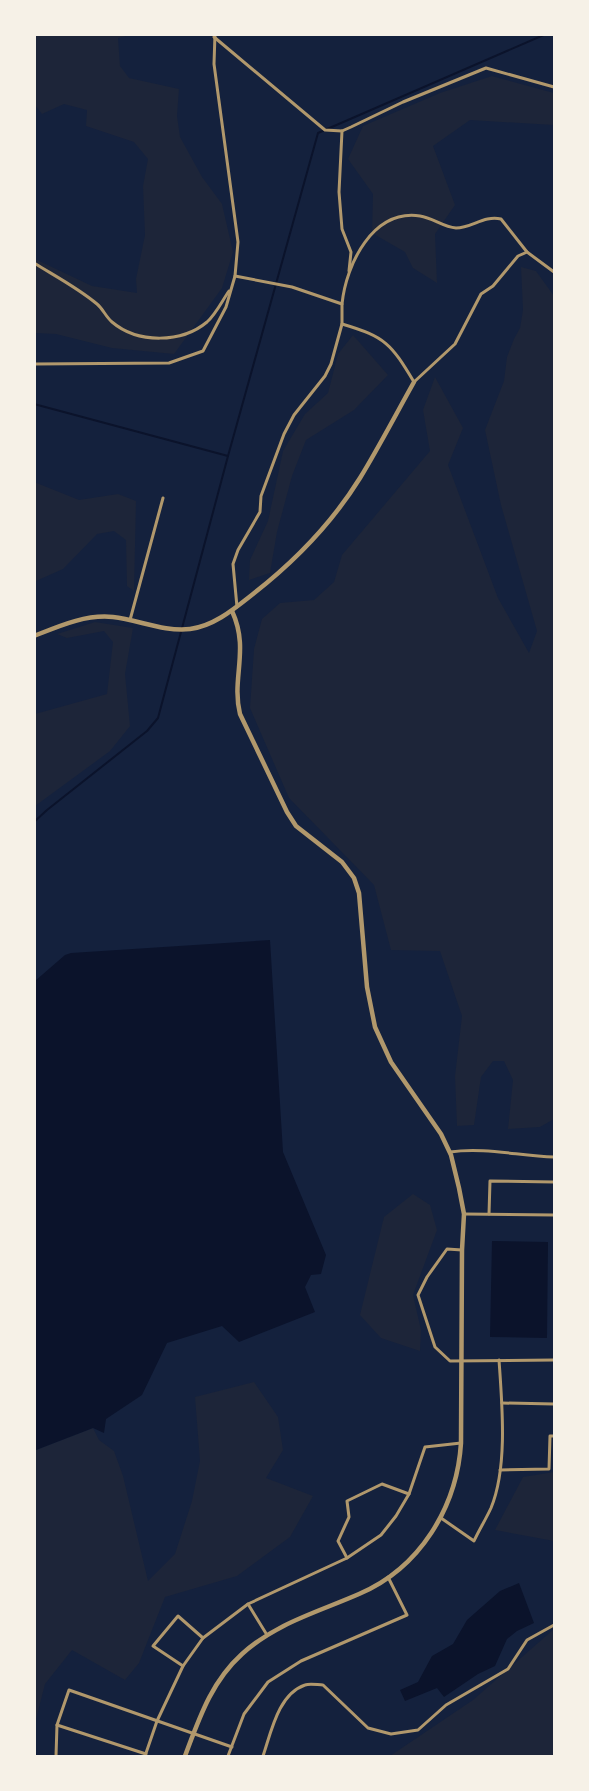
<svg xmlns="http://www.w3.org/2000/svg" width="589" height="1791" font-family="'Open Sans',sans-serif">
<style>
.green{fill:#1d2539}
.water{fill:#0b132b}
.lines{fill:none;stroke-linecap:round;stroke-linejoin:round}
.stream{stroke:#0b132b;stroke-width:2}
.minor{stroke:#b1986c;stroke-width:3}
.tertiary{stroke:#b1986c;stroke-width:4.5}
</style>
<rect width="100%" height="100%" fill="#14213d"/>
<g class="green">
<path d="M35 35H130L118 38 120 66 129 78 179 89 177 116 180 137 202 177 222 204 233 252 222 288 174 354 112 348 56 334 35 333V259L92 286 137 293 136 279 145 235 143 186 148 159 134 142 86 126 87 110 64 104 42 114 35 105Z"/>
<path d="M492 76 554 93V125L470 120 433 146 455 205 435 234 437 283 413 268 405 252 372 233 373 194 348 159 363 126 440 93Z"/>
<path d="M521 267 536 271 554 296V1119L540 1127 508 1129 513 1080 504 1061H493L481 1077 474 1125 457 1126 455 1076 462 1016 440 951 391 950 374 885 289 798 250 708 254 649 262 619 280 603 314 600 334 582 342 555 430 451 423 410 435 377 463 428 448 465 498 598 529 653 537 631 501 505 485 430 504 381 507 357 514 339 520 328 523 310Z"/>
<path d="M353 335 388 375 354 410 306 440 292 476 277 532 270 573 249 580 250 560 268 521 283 451 305 414 328 393 338 354Z"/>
<path d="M34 482 79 500 118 494 136 501 134 591 127 586 126 540 114 531 97 534 63 569 36 581 35 580Z"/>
<path d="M95 622 133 628 125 674 130 726 110 751 35 806V714L107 694 113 642 104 631 67 638 57 634Z"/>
<path d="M413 1194 430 1205 437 1230 413 1295 421 1330 420 1351 381 1338 360 1315 384 1217Z"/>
<path d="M254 1382 278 1417 283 1450 266 1478 313 1496 290 1537 237 1576 165 1597 139 1663 125 1680 72 1650 45 1684 35 1723 34 1457 36 1450 93 1428 99 1440 114 1451 123 1476 148 1581 175 1554 192 1501 200 1461 195 1397Z"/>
<path d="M554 1472V1541L495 1530 523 1477Z"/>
<path d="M554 1629V1756H390L473 1700Z"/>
</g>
<g class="water">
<path d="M270 940 283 1152 326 1255 321 1274 311 1275 305 1287 315 1312 239 1342 222 1326 167 1343 142 1395 106 1419 104 1433 93 1428 36 1450 35 1457V981L65 955 71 953Z"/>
<path d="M492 1241 548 1242 547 1338 490 1337Z"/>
<path d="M519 1583 534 1623 517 1631 507 1639 495 1666 478 1674 444 1697 437 1688 405 1701 400 1690 418 1682 432 1656 453 1644 467 1620 500 1591Z"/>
</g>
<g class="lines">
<g class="stream">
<path d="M34 404 228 456"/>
<path d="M34 822 47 810 147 731 158 718 228 456 318 133 546 34"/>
</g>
<g class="minor">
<path d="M214 37 325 130 342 131 351 127 403 102 486 68 554 87"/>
<path d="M342 131 339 192 342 229 351 252 349 271"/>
<path d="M34 263C55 276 78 288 97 304 103 309 106 317 112 322 138 344 182 343 207 322 216 314 222 301 229 291"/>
<path d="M235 276 292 287 342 304C346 264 373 209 420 216 433 218 443 227 456 228 472 228 484 215 501 219L527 252 554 272"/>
<path d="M342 324C386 337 391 344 414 382L455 344 481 294 493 286 518 256 527 252"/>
<path d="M34 364 169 363 203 351 226 307 235 276 238 242 214 64 215 34"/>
<path d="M237 607 233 564 238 550 260 512 261 496 284 434 294 415 325 376 331 364 342 324V304"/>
<path d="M130 620 163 498"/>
<path d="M450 1152C485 1147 519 1156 554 1157"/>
<path d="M464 1214 554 1215"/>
<path d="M489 1214 490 1181 554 1182"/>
<path d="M462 1250 447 1249 427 1277 418 1295 435 1347 450 1361 554 1360"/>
<path d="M502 1403 554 1404"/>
<path d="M500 1470 549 1469 550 1436H554"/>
<path d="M441 1518 474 1541C479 1530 486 1519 491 1508 508 1467 502 1404 499 1360"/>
<path d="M347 1558 338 1541 349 1517 347 1501 382 1484 409 1494"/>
<path d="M248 1604 267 1635"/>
<path d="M183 1666 153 1646 178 1616 203 1638"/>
<path d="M57 1725 146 1754"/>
<path d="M56 1756 57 1725 69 1690 232 1747"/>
<path d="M145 1756 157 1721 183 1666 203 1638 248 1604 347 1558 381 1535 396 1516 409 1494 425 1447 461 1443"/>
<path d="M228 1756 244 1714 268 1682 301 1661 407 1615 388 1577"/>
<path d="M263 1756C271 1733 278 1694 305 1685 310 1683 318 1685 323 1685L368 1728 391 1734 418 1730 446 1705 508 1669 527 1640 554 1625"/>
</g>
<g class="tertiary">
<path d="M34 636C59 626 86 614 113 617 139 620 164 632 190 629 214 626 234 609 253 594 294 562 332 523 360 478 379 447 396 414 414 382"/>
<path d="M185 1756C199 1719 211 1682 242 1654 276 1623 318 1612 359 1594 420 1568 457 1507 461 1443L462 1250 464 1214 459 1188 451 1155 441 1134 391 1062 375 1027 367 987 359 893 354 878 342 862 296 826 287 812 240 714C231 678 250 650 232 611"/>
</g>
</g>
<rect width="589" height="1791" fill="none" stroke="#f6f1e7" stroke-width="72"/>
</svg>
